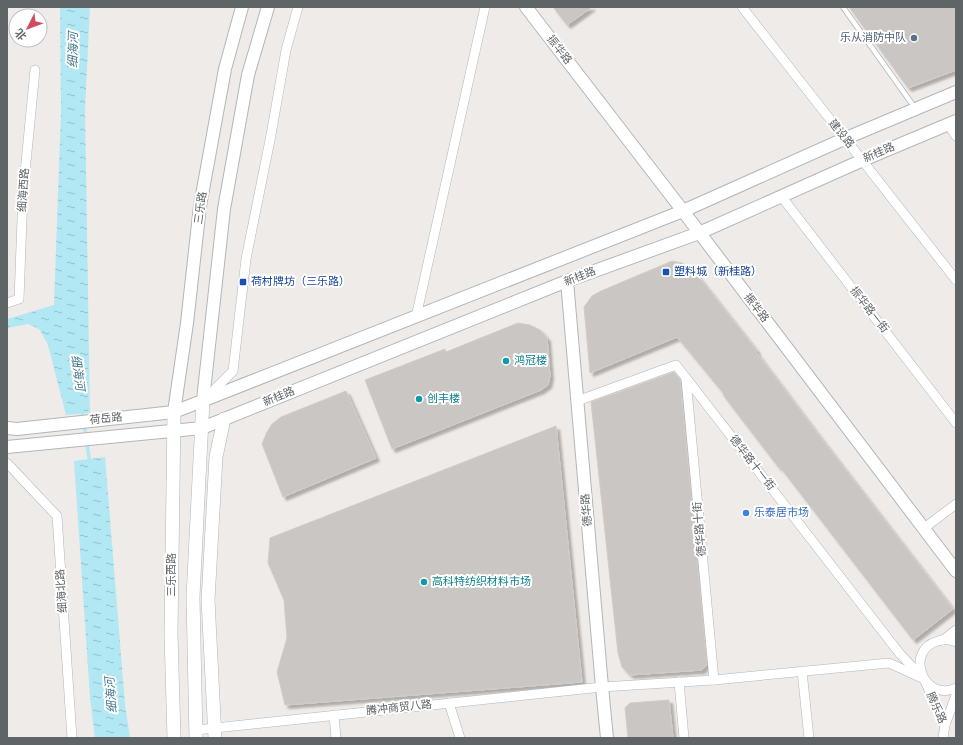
<svg xmlns="http://www.w3.org/2000/svg" width="963" height="745" font-family="Overpass,'Noto Sans SC',sans-serif">
<style>
.water{fill:url(#water-ripples)}
.lines{fill:none;stroke-linecap:round;stroke-linejoin:round}
.stream{stroke:#b2e8f4;stroke-width:3.5}
.building{fill:#cac6c4;stroke:#d3ccc7;filter:url(#shadow)}
.service-casing{stroke:#b2b6b8;stroke-width:6}
.minor-casing{stroke:#b2b6b8;stroke-width:10}
.tertiary-casing{stroke:#b2b6b8;stroke-width:14}
.secondary-casing{stroke:#b2b6b8;stroke-width:14}
.service{stroke:#fff;stroke-width:4.5}
.minor{stroke:#fff;stroke-width:9}
.tertiary{stroke:#fff;stroke-width:12}
.secondary{stroke:#fff;stroke-width:13}
.service-dot{fill:#5c6f8a;stroke:#fff;stroke-width:1.5}
.transit-dot{fill:#1a4fb4;stroke:#fff;stroke-width:1.5}
.culture-dot{fill:#0f9aa8;stroke:#fff;stroke-width:1.5}
.shop-dot{fill:#3f7fe0;stroke:#fff;stroke-width:1.5}
.labels{text-anchor:middle;dominant-baseline:central;stroke-width:4;stroke-linejoin:round;paint-order:stroke}
.service-label{font-size:11px;fill:#4e5e75;stroke:#fff;text-anchor:end}
.street-label{font-size:11px;fill:#5f6466;stroke:#fff}
.transit-label{font-size:11px;fill:#164399;stroke:#fff;text-anchor:start}
.culture-label{font-size:11px;fill:#0d838f;stroke:#fff;text-anchor:start}
.shop-label{font-size:11px;fill:#366cbe;stroke:#fff;text-anchor:start}
.water-label{font-size:12px;font-style:italic;fill:#467a8c;stroke:#fff}
</style>
<defs>
<pattern id="water-ripples" width="26" height="14" patternUnits="userSpaceOnUse"><rect width="26" height="14" fill="#b2e8f4"/><path d="M2 4q2-2 4 0t4 0M15 11q2-2 4 0t4 0" fill="none" stroke="#94c0c9"/></pattern>
<filter id="shadow"><feDropShadow dx="3.5" dy="3.5" stdDeviation="1" flood-color="#0004"/></filter>
</defs>
<rect width="100%" height="100%" fill="#efebe8"/>
<g class="water">
<path d="M60 7H90L85 109 90 413 66 415 48 345 40 330 29 324 7 328V319L54 305 61 112Z"/>
<path d="M105 457 125 704 130 738H95L90 698 74 461Z"/>
</g>
<g class="lines">
<path class="stream" d="M82 409 90 464"/>
</g>
<g class="building">
<path d="M553 7H592L567 25Z"/>
<path d="M849 7H956V70L908 88Z"/>
<path d="M672 261 682 263 694 271 757 351 756 352 820 437 953 609 913 640 780 467 779 468 723 395 724 394 677 337 590 373 584 307 592 296 601 291Z"/>
<path d="M518 323 530 325 540 330 547 338 550 376 548 385 541 390 392 449 365 380 445 349 446 352Z"/>
<path d="M674 372 680 380 707 664 702 670 630 675 622 667 618 653 591 402Z"/>
<path d="M346 391 376 458 283 497 262 444 267 432 272 424 281 417Z"/>
<path d="M556 426 582 682 285 705 277 672 287 638 284 600 268 563 270 538Z"/>
<path d="M669 700 673 738H628L625 708 630 703Z"/>
</g>
<g class="lines">
<defs>
<path id="service" d="M843 7 915 108"/>
<g id="minor">
<path d="M742 7C813 98 885 189 956 280"/>
<path d="M948 124 956 136"/>
<path d="M781 196 956 423"/>
<path d="M7 303 19 299 23 193 35 70"/>
<path d="M416 317 485 7"/>
<path d="M686 379 714 680"/>
<path d="M206 398 233 371 246 259 271 135 286 50 298 7"/>
<path d="M577 401 676 365 900 654 924 679 945 725 943 738"/>
<path d="M7 463 57 516 72 738"/>
<path d="M923 529 956 504"/>
<path d="M943 640 956 630"/>
<path d="M956 642C950 639 944 639 938 641 904 650 923 703 956 688"/>
<path d="M802 671 809 738"/>
<path d="M679 682 684 738"/>
<path d="M449 703 460 738"/>
<path d="M334 715 336 738"/>
<path d="M945 725 956 695"/>
<path d="M196 730 602 687 714 680 889 663 924 679"/>
</g>
<g id="tertiary">
<path d="M526 7 683 211 956 571"/>
<path d="M567 281 602 687 607 738"/>
<path d="M203 400 224 209 248 75 268 7"/>
<path d="M174 412 187 323 200 206 225 69 242 7"/>
<path d="M7 428 17 429 174 412 683 211 844 139 956 92"/>
<path d="M7 447 202 428 567 281 699 233 863 160 956 121"/>
</g>
<g id="secondary">
<path d="M174 412 171 634 174 738"/>
<path d="M196 738 193 597 203 400"/>
<path d="M215 738 208 600 216 457 224 419"/>
</g>
</defs>
<use href="#service" class="service-casing"/>
<use href="#minor" class="minor-casing"/>
<use href="#tertiary" class="tertiary-casing"/>
<use href="#secondary" class="secondary-casing"/>
<use href="#service" class="service"/>
<use href="#minor" class="minor"/>
<use href="#tertiary" class="tertiary"/>
<use href="#secondary" class="secondary"/>
</g>
<circle class="service-dot" cx="914" cy="38" r="4"/>
<g class="transit-dot">
<rect x="662" y="268" width="8" height="8" rx="2"/>
<rect x="239" y="278" width="8" height="8" rx="2"/>
</g>
<g class="culture-dot">
<circle cx="506" cy="361" r="4"/>
<circle cx="419" cy="399" r="4"/>
<circle cx="424" cy="582" r="4"/>
</g>
<circle class="shop-dot" cx="746" cy="513" r="4"/>
<g class="labels">
<g class="service-label">
<text x="906" y="38">乐从消防中队</text>
</g>
<g class="street-label">
<text transform="translate(559 50) rotate(52)">振华路</text>
<text transform="translate(841 134) rotate(51)">建设路</text>
<text transform="translate(879 153) rotate(-23)">新桂路</text>
<text transform="translate(24 190) rotate(-86)">细海西路</text>
<text transform="translate(201 208) rotate(-82)">三乐路</text>
<text transform="translate(580 277) rotate(-21)">新桂路</text>
<text transform="translate(756 308) rotate(53)">振华路</text>
<text transform="translate(869 310) rotate(52)">振华路一街</text>
<text transform="translate(279 397) rotate(-22)">新桂路</text>
<text transform="translate(106 419) rotate(-6)">荷岳路</text>
<text transform="translate(752 463) rotate(52)">德华路十一街</text>
<text transform="translate(587 510) rotate(-95)">德华路</text>
<text transform="translate(700 529) rotate(-95)">德华路十街</text>
<text transform="translate(172 575) rotate(-90)">三乐西路</text>
<text transform="translate(62 591) rotate(-94)">细海北路</text>
<text transform="translate(399 708) rotate(-6)">腾冲商贸八路</text>
<text transform="translate(936 708) rotate(66)">腾乐路</text>
</g>
<g class="transit-label">
<text x="674" y="272">塑料城（新桂路）</text>
<text x="251" y="282">荷村牌坊（三乐路）</text>
</g>
<g class="culture-label">
<text x="514" y="361">鸿冠楼</text>
<text x="427" y="399">创丰楼</text>
<text x="432" y="582">高科特纺织材料市场</text>
</g>
<g class="shop-label">
<text x="754" y="513">乐泰居市场</text>
</g>
<g class="water-label">
<text transform="translate(74 50) rotate(-89)">细海河</text>
<text transform="translate(77 373) rotate(82)">细海河</text>
<text transform="translate(112 695) rotate(-95)">细海河</text>
</g>
</g>
<rect width="963" height="745" fill="none" stroke="#5f6466" stroke-width="16"/>
<g transform="translate(28 28) rotate(228)"><circle r="19" fill="#ffffff" stroke="#bfc1c2"/>
<path d="M0-3L7 15L0 10L-7 15Z" fill="#d34962"/>
<text y="-6" font-size="11" font-weight="bold" text-anchor="middle" fill="#5f6466">北</text>
</g>
</svg>
